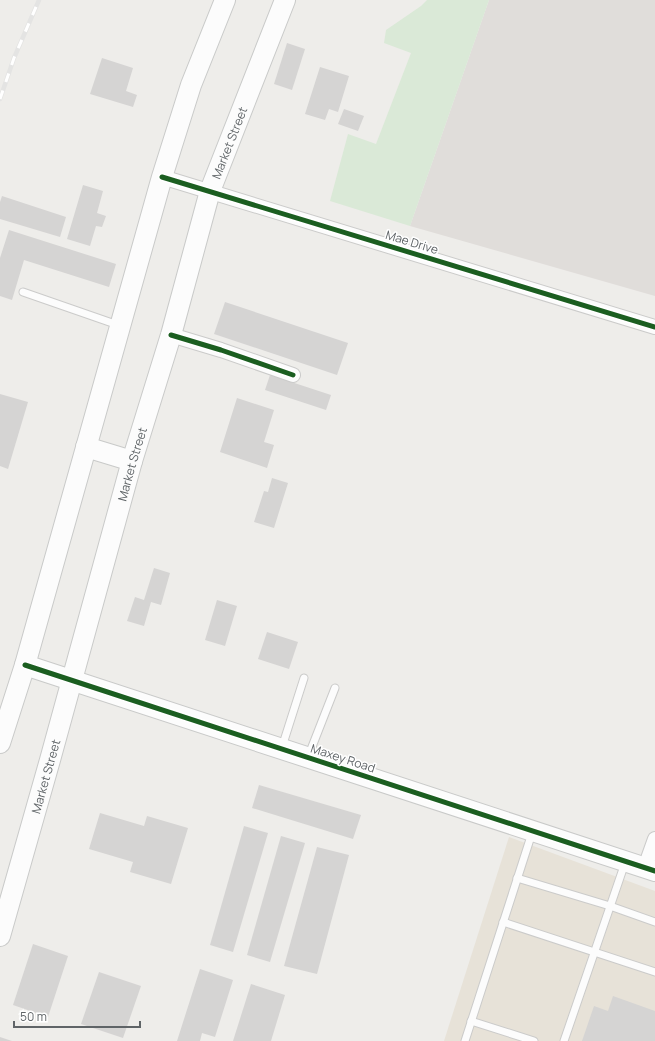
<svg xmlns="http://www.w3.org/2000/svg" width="655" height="1041" font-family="Manrope,sans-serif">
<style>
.commercial{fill:#e7e2d8}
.education{fill:#e0ddda}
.green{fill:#dae9d7}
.building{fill:#d5d4d3}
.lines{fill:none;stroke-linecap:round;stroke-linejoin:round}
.lane-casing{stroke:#cbcbca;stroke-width:9}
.street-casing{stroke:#cbcbca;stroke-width:16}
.secondary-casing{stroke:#c9cac9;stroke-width:22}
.lane{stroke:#fcfcfc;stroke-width:7}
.street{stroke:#fcfcfc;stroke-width:14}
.secondary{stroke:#fcfcfc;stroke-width:20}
.rail-casing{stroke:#e4e4e3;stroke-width:4.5}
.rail{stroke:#fff;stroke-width:3;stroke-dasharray:9;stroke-linecap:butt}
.cycleway-casing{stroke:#fff;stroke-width:8}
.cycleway{stroke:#1b5e20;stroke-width:5}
.labels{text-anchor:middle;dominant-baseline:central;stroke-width:3;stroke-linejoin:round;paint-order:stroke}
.street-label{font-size:12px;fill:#5f6467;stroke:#fff}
</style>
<rect width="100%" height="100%" fill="#eeedea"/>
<path class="commercial" d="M509 837 655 891V1041H444Z"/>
<path class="education" d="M489 0H655V296L410 226Z"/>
<path class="green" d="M427 0H489L410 226 330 201 348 134 376 144 411 53 384 43 386 30 421 6Z"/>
<g class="building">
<path d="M287 43 305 49 292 90 274 84Z"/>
<path d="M102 58 133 68 126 91 137 95 133 107 90 94Z"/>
<path d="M320 67 349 76 338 112 329 109 325 120 305 114Z"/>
<path d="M344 109 364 116 358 131 338 124Z"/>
<path d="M83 185 103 191 97 213 106 216 102 227 96 226 90 246 67 239Z"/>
<path d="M2 196 66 217 60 237 0 219V202Z"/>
<path d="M9 230 116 264 109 287 24 260 12 300 0 296V258Z"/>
<path d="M225 302 348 343 337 375 214 334Z"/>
<path d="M270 375 331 395 326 410 265 390Z"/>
<path d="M0 394 28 402 8 469 0 466Z"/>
<path d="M237 398 274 410 264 442 274 445 267 468 220 452Z"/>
<path d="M272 478 288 483 274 528 254 522 264 491 268 492Z"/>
<path d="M154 568 170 573 161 605 151 602 144 626 127 621 135 597 144 600Z"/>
<path d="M217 600 237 606 225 646 205 640Z"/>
<path d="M267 632 298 642 289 669 258 659Z"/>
<path d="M259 785 361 815 353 839 252 808Z"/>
<path d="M100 813 144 826 147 816 188 828 171 884 130 872 133 862 89 849Z"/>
<path d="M244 826 268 833 233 952 210 945Z"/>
<path d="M281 836 305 843 270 962 247 955Z"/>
<path d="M317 847 349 855 317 974 284 966Z"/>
<path d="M33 944 68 956 48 1017 13 1005Z"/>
<path d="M200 969 233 980 215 1037 202 1033 200 1041H177Z"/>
<path d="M99 972 141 986 123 1038 81 1024Z"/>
<path d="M251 984 285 995 271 1041H233Z"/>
<path d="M613 996 655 1011V1041H582L594 1006 608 1011Z"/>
<path d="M0 1037 12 1041H0Z"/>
</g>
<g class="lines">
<defs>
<g id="lane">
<path d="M23 292 118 325"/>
<path d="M282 747 304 678"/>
<path d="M308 757 335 688"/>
<path d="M517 878 610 906 655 922"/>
<path d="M503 922 655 972"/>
<path d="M471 1021 534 1041"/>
<path d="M465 1041 532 833"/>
<path d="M564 1041 625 863"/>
</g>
<g id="street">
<path d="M162 177 655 327"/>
<path d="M171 335 221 350 293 375"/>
<path d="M645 867 655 839"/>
</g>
<g id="secondary">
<path d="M86 447 132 461"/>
<path d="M25 665 655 871"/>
<path d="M0 743 25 665 162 177 191 85 225 0"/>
<path id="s1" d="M0 936 50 760 132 461 171 335 210 191 285 0"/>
</g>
</defs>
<use href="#lane" class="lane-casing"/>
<use href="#street" class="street-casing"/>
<use href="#secondary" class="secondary-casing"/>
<use href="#lane" class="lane"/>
<use href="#street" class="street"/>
<use href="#secondary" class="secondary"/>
<defs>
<path id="rail" d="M0 99 14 58 39 0"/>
</defs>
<use href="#rail" class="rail-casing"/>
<use href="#rail" class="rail"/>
<defs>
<g id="cycleway">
<path d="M162 177 655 327"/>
<path d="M171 335 221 350 293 375"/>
<path d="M25 665 655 871"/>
</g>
</defs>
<use href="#cycleway" class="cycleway-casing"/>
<use href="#cycleway" class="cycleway"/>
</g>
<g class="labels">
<g class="street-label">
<text stroke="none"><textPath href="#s1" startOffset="826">Market Street</textPath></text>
<text transform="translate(412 242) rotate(17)">Mae Drive</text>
<text stroke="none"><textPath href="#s1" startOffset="490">Market Street</textPath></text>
<text transform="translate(343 758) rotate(18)">Maxey Road</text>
<text stroke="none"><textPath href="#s1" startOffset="166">Market Street</textPath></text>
</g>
</g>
<path d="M14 1021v6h126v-6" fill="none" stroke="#5f6467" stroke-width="2"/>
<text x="20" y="1021" font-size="12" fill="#5f6467" stroke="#ffffff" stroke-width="3" paint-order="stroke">50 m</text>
</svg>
